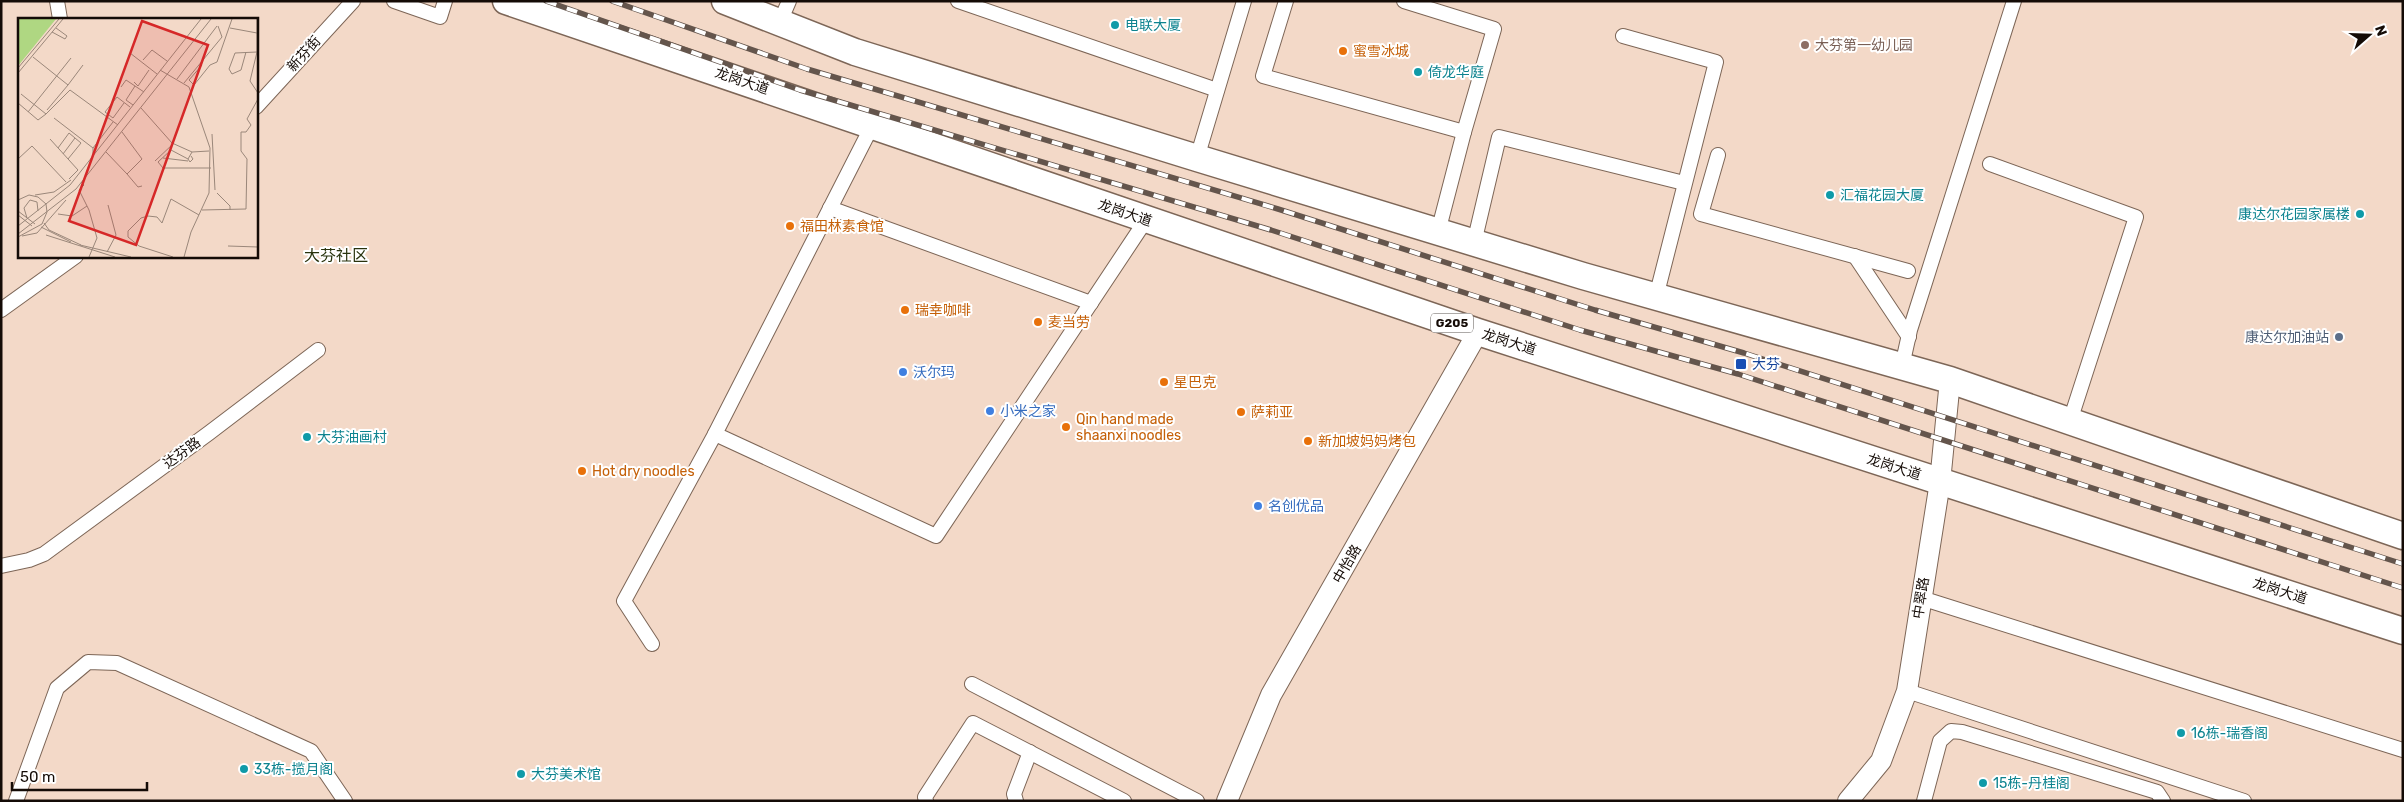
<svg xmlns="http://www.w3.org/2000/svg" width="2404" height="802" font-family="Rubik,'Noto Sans SC',sans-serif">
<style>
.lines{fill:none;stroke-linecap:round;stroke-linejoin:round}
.street-casing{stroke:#7d6657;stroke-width:16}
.secondary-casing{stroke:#7d6657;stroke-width:22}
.highway-casing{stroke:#7d6657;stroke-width:29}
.street{stroke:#fff;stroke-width:14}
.secondary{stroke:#fff;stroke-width:20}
.highway{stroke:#fff;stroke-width:26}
.rail-casing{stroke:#64554c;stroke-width:5.5}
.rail{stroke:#fff;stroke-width:4;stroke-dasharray:11;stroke-linecap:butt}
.culture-dot{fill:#0f9aa8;stroke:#fff;stroke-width:2}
.education-dot{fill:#8d6e63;stroke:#fff;stroke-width:2}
.food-dot{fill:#e8710a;stroke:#fff;stroke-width:2}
.service-dot{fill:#5c6f8a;stroke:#fff;stroke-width:2}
.transit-dot{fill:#1a4fb4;stroke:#fff;stroke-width:2}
.shop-dot{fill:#3f7fe0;stroke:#fff;stroke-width:2}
.labels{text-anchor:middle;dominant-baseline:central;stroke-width:4;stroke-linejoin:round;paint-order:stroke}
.shield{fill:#fff;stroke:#5a5451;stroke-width:1}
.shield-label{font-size:12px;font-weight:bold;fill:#140b06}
.culture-label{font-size:14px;fill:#0d838f;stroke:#fff;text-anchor:start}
.education-label{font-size:14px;fill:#785e54;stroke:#fff;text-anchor:start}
.food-label{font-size:14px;fill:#c56008;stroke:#fff;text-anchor:start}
.street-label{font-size:14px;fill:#140b06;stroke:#fff}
.service-label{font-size:14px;fill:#4e5e75;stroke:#fff;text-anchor:end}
.transit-label{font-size:14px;fill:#164399;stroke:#fff;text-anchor:start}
.shop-label{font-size:14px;fill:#366cbe;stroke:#fff;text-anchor:start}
.quarter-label{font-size:16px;fill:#29330d;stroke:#fff}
.inset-road{fill:none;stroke:#9a877a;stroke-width:1}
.view{fill:#d62828;fill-opacity:0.15;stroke:#d62828;stroke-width:2.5}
.inset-edge{fill:none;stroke:#140b06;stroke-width:2.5}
</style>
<rect width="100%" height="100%" fill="#f3d9c8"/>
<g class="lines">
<defs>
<g id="street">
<path d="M57 1 60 19"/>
<path d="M394 1 440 17 445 1"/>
<path d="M958 1 1217 90"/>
<path d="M1286 1 1263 76 1464 132"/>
<path d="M1404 1 1494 29 1464 132 1438 232"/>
<path d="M780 22 789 1"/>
<path d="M1623 36 1716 62 1656 297"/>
<path d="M256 107 353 1"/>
<path d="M872 126 715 434 936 536 1146 220"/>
<path d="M1718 155 1701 214 1908 271"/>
<path d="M1197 158 1244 1"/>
<path d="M1990 164 2136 217 2070 421"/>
<path d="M830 208 1091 303"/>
<path d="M1474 243 1499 137 1684 183"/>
<path d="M1855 256 1909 337"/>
<path d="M1 310 76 256"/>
<path d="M1902 366 1910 330 2014 1"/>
<path d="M1 566 29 560 44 554 209 433 318 350"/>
<path d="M1921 598 2403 750"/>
<path d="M652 644 624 601 715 434"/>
<path d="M972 684 1197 801"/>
<path d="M1907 691 2244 801"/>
<path d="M16 801 57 688 88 662 117 663 311 751 345 801"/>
<path d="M926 801 925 797 973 723 1124 801"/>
<path d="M1016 801 1014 794 1030 752"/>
<path d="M1924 801 1940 741 1951 731 1962 732 2157 792 2163 801"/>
</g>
<g id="secondary">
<path d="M1227 801 1271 695 1478 332"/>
<path d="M1848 801 1881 761 1907 691 1940 482 1950 380"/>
</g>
<g id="highway">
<path d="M506 1 1478 332 2403 631"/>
<path d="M725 1 855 52 1197 158 1583 276 1950 380 2403 536"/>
</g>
</defs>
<use href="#street" class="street-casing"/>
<use href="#secondary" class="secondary-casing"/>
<use href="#highway" class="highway-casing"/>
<use href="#street" class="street"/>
<use href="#secondary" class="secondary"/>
<use href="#highway" class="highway"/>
<defs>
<g id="rail">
<path d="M546 1 800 90 1271 230 1580 330 1738 374 2403 588"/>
<path d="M612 1 807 69 1278 209 1595 310 1744 353 2403 564"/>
</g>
</defs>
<use href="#rail" class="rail-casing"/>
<use href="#rail" class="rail"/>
</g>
<g class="culture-dot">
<circle cx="1115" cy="25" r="5"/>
<circle cx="1418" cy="72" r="5"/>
<circle cx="1830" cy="195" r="5"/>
<circle cx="2360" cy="214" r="5"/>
<circle cx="307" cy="437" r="5"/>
<circle cx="2181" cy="733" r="5"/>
<circle cx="244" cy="769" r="5"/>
<circle cx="521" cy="774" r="5"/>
<circle cx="1983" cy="783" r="5"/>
</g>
<circle class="education-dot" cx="1805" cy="45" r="5"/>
<g class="food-dot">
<circle cx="1343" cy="51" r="5"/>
<circle cx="790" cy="226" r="5"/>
<circle cx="905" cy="310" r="5"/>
<circle cx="1038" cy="322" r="5"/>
<circle cx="1164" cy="382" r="5"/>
<circle cx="1241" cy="412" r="5"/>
<circle cx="1066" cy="427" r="5"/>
<circle cx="1308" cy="441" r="5"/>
<circle cx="582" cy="471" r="5"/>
</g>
<circle class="service-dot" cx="2339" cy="337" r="5"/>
<rect class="transit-dot" x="1735" y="358" width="12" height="12" rx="2.5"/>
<g class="shop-dot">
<circle cx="903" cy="372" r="5"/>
<circle cx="990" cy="411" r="5"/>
<circle cx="1258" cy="506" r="5"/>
</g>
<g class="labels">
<rect class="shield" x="1431" y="313.5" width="42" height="19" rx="4"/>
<g class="shield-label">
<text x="1452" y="323">G205</text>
</g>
<g class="culture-label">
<text x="1125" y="25">电联大厦</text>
<text x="1428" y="72">倚龙华庭</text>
<text x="1840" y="195">汇福花园大厦</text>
<text x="2350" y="214" text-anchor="end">康达尔花园家属楼</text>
<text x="317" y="437">大芬油画村</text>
<text x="2191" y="733">16栋-瑞香阁</text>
<text x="254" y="769">33栋-揽月阁</text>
<text x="531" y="774">大芬美术馆</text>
<text x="1993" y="783">15栋-丹桂阁</text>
</g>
<g class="education-label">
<text x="1815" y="45">大芬第一幼儿园</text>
</g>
<g class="food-label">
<text x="1353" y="51">蜜雪冰城</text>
<text x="800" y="226">福田林素食馆</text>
<text x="915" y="310">瑞幸咖啡</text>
<text x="1048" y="322">麦当劳</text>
<text x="1174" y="382">星巴克</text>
<text x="1251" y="412">萨莉亚</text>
<text x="1076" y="419">Qin hand made<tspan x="1076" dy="16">shaanxi noodles</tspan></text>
<text x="1318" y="441">新加坡妈妈烤包</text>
<text x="592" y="471">Hot dry noodles</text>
</g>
<g class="street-label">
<text transform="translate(304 54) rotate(-48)">新芬街</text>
<text transform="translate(742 81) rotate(19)">龙岗大道</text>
<text transform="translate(1125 213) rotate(19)">龙岗大道</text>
<text transform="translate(1509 342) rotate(18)">龙岗大道</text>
<text transform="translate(182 453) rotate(-36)">达芬路</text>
<text transform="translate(1894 467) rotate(18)">龙岗大道</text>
<text transform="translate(1347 564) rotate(-60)">中怡路</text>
<text transform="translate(2280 591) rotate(18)">龙岗大道</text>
<text transform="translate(1921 598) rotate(-81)">中翠路</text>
</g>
<g class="service-label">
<text x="2329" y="337">康达尔加油站</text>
</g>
<g class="transit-label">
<text x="1752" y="364">大芬</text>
</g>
<g class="shop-label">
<text x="913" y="372">沃尔玛</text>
<text x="1000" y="411">小米之家</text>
<text x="1268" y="506">名创优品</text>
</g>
<g class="quarter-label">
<text x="336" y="255">大芬社区</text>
</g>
</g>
<g transform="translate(18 18)">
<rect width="240" height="240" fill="#f3d9c8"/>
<path d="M0 1H38L0 48Z" fill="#afd782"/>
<path class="inset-road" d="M239 1V34L232 63 240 75M212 10 239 15M34 14 47 21 49 18 38 10M228 34 223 52 214 56 211 51 217 35 239 34M112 35 139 56M15 39 50 67 29 92M125 42 134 32 149 43M184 47 171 62 176 67 192 47 199 44 214 1M0 50 41 1M142 52 171 69 192 130 191 175 173 214 166 239M0 55 45 1M159 61 199 8M116 64 120 68 131 52M166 65 204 19 200 8M50 67 65 47M103 69 108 62 126 74M3 76 28 96 52 72 100 107M0 85 20 102 28 96M106 85 95 100 87 94 99 79 112 89M115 87 108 82 117 68M123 90 154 125 174 134 191 133M10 94 53 40M36 100 75 130V137M194 116 197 172M32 121 60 152 51 161M40 130 51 115 63 125M75 130 95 104M88 134 109 156 124 141 104 114M45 136 57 120M173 138 175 141 172 144 170 141 174 134M145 140 170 143M0 141 14 128 48 164M50 141 63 125M170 141 153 132 140 144 145 150H193M137 143 156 125M109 156 120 169 124 168M63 164 66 167 61 172 71 192 79 220 71 239M199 175 212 188V192M17 177 36 174 53 162M0 182 11 177 20 179 28 186 29 194 24 206 0 219M184 192 228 191 229 141 223 133V114H228L233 107 229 101 240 81M0 193 17 206M40 196 54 198 69 188M0 197 14 208M9 200 6 190 12 182 19 184 20 193M26 205 31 212 63 227M0 208 52 167 183 1M23 209 53 224M0 216 58 171 193 1M28 217 97 239M4 218 19 215 48 182M62 227 113 239M210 228 240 229M89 234 98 217 90 187M155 239 121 228 110 219V213L123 200 130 198 139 199 144 205 153 181 181 197"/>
<path class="view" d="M124 3 190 27 118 227 51 203Z"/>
<rect width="240" height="240" class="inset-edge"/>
</g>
<rect width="2404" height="802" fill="none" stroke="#140b06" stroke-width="5"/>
<g transform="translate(2369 35) rotate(70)" stroke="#ffffff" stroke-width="4" paint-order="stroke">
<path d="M0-4L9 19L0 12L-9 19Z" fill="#140b06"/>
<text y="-8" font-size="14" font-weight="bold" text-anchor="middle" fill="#140b06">N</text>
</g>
<path d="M12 782v8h135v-8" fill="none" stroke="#140b06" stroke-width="2.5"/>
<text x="20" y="782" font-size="15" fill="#140b06" stroke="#ffffff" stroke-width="4" paint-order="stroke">50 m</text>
</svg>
